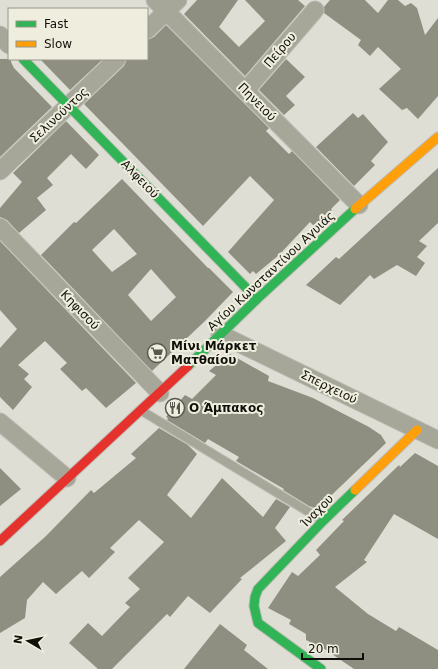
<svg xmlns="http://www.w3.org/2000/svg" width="438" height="669" font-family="'DejaVu Sans',sans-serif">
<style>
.building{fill:#8f8f81;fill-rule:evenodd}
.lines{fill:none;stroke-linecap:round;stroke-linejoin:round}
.lane-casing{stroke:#bcbcb5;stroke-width:10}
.street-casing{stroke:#bcbcb5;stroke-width:19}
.fast-casing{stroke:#bcbcb5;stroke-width:11}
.slow-casing{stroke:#bcbcb5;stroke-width:11}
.jam-casing{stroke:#bcbcb5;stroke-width:11}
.lane{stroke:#a7a799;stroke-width:8}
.street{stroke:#a7a799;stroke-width:17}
.fast{stroke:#30b455;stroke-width:9}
.slow{stroke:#ff9f0a;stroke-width:9}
.jam{stroke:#e5322d;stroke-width:9}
.labels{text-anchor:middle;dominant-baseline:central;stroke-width:4;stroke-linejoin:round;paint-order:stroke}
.street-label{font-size:12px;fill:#10100a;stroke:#efeede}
.poi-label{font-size:12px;font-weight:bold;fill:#10100a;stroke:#efeede;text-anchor:start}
</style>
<rect width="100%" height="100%" fill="#deded5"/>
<g class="building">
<path d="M197 0H238L219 27 239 47 265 21 245 0H298L305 6 245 76 184 14Z"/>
<path d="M330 0H365L378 13 388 0H398L405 6 411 3 417 8 425 35 438 18V96L418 119 407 108 402 110 379 89 401 69 378 47 370 56 358 45 361 40 324 13V7Z"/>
<path d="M166 25 269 128 266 131 289 154 292 151 340 200 331 209 332 210 314 226 310 222 279 255 256 274 253 271 250 274 228 252 274 200 250 176 203 226 84 104 124 66 127 59H147V40L154 37Z"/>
<path d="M0 59H11V62L14 68 52 107 0 157Z"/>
<path d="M40 59H103L70 90Z"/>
<path d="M286 59 305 77 286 96 295 105 284 115 259 90Z"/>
<path d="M353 113 358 118 363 114 388 142 371 161 375 165 354 186 316 147Z"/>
<path d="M66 121 99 155 86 169 71 154 47 178 53 185 37 198 46 210 19 233 7 220 0 217V208L22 182 13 173Z"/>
<path d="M438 168V223L419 241 427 246 417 257 425 263 416 276 397 265 374 279 370 275 340 305 306 285 336 257 339 259Z"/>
<path d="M122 179 208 268H209L233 292 205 321 152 371 41 255 74 222 76 223ZM114 229 137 254 112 272 92 250ZM151 269 176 297 151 321 128 295Z"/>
<path d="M0 241 136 383 106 408 86 388 82 391 60 369 67 363 45 341 18 365 29 374 24 379 32 387 13 410 0 397V348L17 329 0 310Z"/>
<path d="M230 354 269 376 268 381 313 398 369 427 381 435 386 443 317 509 309 506 283 490 284 489 236 461 239 457 208 439 205 443 167 420 168 418 166 417 185 395 192 399 216 375 209 371Z"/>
<path d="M159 428 188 445 197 454 167 495 191 518 222 478 263 517 276 499 290 507 275 528 286 541 240 578 242 579 210 613 188 596 170 617 167 614 112 669H98L69 643 88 623 102 636 130 607 125 603 140 589 128 578 164 542 139 520 110 548 115 552 89 578 82 571 56 594 43 582 27 600 25 618 0 633V577L46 536 91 490 94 493 136 458 131 454Z"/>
<path d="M415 453 438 466V539L394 514 364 560 367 562 335 587 368 614 396 631 399 627 438 650V669H354L323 648 306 640V634L289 624 291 620 268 608 292 572 298 576 320 555 316 550 344 521 342 520 399 465 400 467Z"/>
<path d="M0 468 21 489 0 506Z"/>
<path d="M220 624 247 645 244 650 268 669H184Z"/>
</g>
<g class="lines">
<defs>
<path id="lane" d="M142 411 322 520"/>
<g id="street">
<path d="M155 0 359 205"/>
<path d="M147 30 178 0"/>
<path d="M0 35 9 45"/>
<path d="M246 90 315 10"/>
<path d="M0 171 117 59"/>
<path d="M0 227 160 393"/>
<path d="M220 334 438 440"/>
<path d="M0 422 67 478"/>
</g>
<g id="fast">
<path d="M23 59 257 299"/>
<path d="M188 366 257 299 355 209"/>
<path d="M321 669 258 623 254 606 255 597 258 589 323 521 355 490"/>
</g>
<g id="slow">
<path d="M355 209 438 137"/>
<path d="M355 490 417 430"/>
</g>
<path id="jam" d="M0 541 188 366"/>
</defs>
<use href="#lane" class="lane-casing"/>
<use href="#street" class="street-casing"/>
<use href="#fast" class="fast-casing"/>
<use href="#slow" class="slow-casing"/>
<use href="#jam" class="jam-casing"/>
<use href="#lane" class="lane"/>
<use href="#street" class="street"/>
<use href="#fast" class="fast"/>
<use href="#slow" class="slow"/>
<use href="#jam" class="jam"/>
</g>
<defs>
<symbol id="supermarket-ring" viewBox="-11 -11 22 22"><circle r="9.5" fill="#efeede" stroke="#585851" stroke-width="1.5"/><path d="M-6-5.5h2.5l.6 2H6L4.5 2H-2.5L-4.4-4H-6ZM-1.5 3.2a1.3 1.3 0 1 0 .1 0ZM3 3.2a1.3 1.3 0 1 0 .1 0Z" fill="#585851"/></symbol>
<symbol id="restaurant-ring" viewBox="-11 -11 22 22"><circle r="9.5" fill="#efeede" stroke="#585851" stroke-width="1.5"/><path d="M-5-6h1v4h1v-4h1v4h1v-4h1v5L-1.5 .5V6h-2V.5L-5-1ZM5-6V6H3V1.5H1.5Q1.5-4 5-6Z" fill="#585851"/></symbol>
</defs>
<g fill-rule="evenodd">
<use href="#supermarket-ring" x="146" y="342" width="22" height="22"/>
<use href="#restaurant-ring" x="164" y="397" width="22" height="22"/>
</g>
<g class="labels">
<g class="street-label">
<text transform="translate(280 50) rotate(-49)">Πείρου</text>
<text transform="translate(257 102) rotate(45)">Πηνειού</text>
<text transform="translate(59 115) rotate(-43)">Σελινούντος</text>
<text transform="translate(140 179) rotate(46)">Αλφειού</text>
<text transform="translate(271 271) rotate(-43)">Αγίου Κωνσταντίνου Αγυιάς</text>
<text transform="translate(80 310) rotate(46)">Κηφισού</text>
<text transform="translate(329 387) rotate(26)">Σπερχειού</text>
<text transform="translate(317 511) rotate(-45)">Ίναχου</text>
</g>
<g class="poi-label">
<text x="171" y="346">Μίνι Μάρκετ<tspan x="171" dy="14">Ματθαίου</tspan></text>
<text x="189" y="408">Ο Άμπακος</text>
</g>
</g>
<rect x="8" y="8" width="140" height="52" fill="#efeede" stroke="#969589"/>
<rect x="16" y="21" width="20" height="6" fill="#30b455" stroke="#969589"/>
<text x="44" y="28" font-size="12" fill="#10100a">Fast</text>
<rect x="16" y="41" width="20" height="6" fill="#ff9f0a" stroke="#969589"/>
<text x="44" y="48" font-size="12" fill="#10100a">Slow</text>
<g transform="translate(28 641) rotate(279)" stroke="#efeede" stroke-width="3" paint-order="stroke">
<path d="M0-3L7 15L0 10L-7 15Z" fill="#10100a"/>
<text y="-6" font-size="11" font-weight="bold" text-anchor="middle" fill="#10100a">N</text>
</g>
<path d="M302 653v6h61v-6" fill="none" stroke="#10100a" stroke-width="2"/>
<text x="308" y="653" font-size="12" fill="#10100a" stroke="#efeede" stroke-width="3" paint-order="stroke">20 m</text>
</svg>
